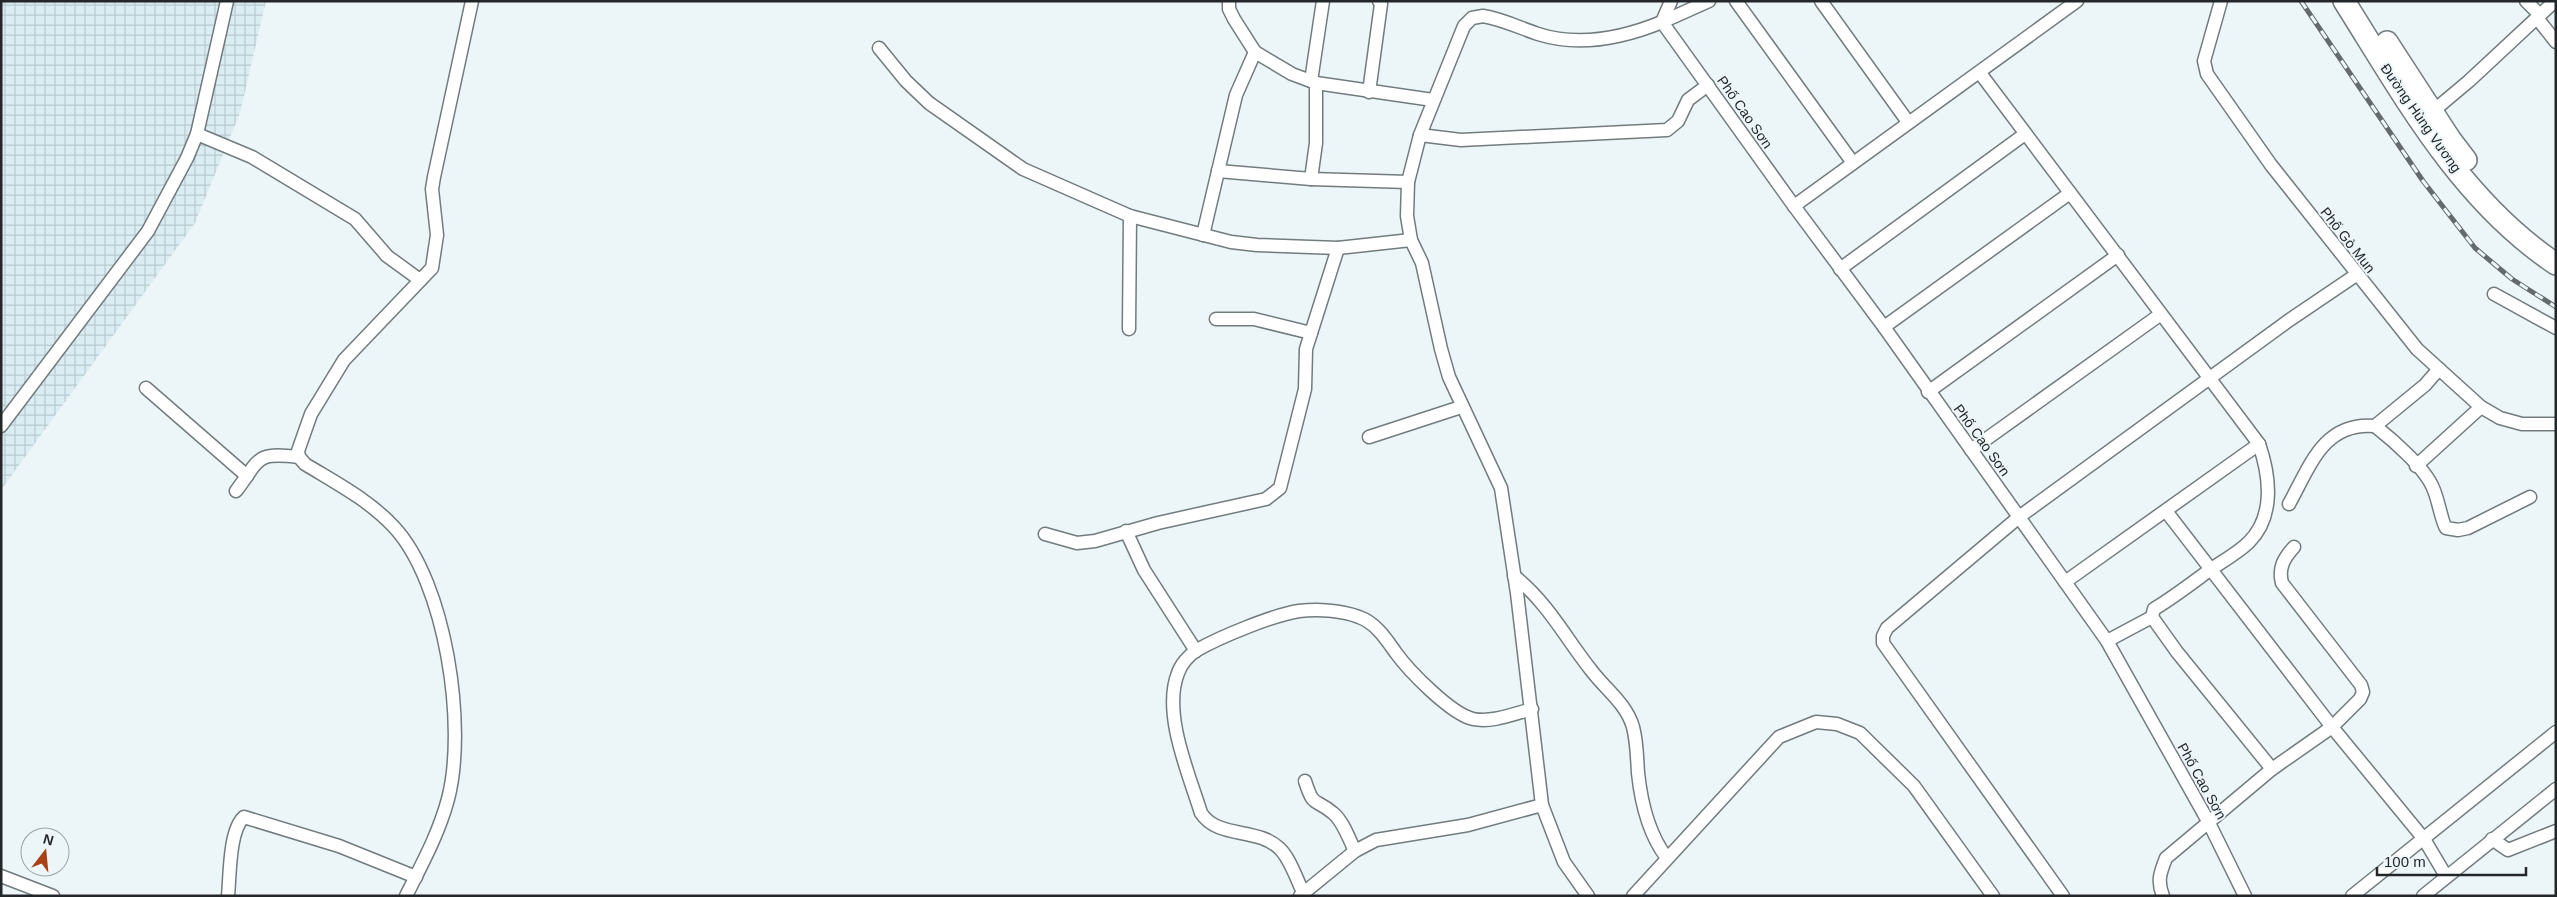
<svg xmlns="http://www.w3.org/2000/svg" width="2557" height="897" font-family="Helvetica,sans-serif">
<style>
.industrial{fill:url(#industrial-grid)}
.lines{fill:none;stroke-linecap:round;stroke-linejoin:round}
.street-casing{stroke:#727b7e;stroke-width:15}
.highway-casing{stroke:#727b7e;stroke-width:24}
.street{stroke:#fff;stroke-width:12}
.highway{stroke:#fff;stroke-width:21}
.rail-casing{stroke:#656b6d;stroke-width:5}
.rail{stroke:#ecf6f9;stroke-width:3;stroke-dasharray:9;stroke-linecap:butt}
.labels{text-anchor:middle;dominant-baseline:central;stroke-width:4;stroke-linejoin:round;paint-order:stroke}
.street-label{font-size:14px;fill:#242729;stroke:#ecf6f9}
</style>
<defs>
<pattern id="industrial-grid" width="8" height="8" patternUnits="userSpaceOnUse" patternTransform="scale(1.25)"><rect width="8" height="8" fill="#daedf3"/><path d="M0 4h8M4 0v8" fill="none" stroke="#bbcbd0"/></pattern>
</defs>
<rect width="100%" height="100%" fill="#ecf6f9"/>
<path class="industrial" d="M1 1H266L240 113 195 223 1 490Z"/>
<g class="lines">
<defs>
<g id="street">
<path d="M1229 1V9L1234 19 1255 52 1292 74 1316 83 1433 100"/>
<path d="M1709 1 1662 22 1794 206 1884 327 2107 641 2208 821 2245 896"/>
<path d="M1736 1 1853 163"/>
<path d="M1821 1 1908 122"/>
<path d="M2221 1 2204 61 2207 74 2271 165 2417 349 2481 407 2500 418 2522 424H2556"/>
<path d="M2526 1 2540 15"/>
<path d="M2537 18 2556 42"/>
<path d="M879 48 906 81 929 103 1023 169 1130 216 1231 242 1257 245 1338 248 1411 240"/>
<path d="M1980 73 2259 444C2270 476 2275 516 2249 542 2238 553 2223 561 2211 569 2192 583 2174 597 2154 609L2152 617 2177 652 2272 769"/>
<path d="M1311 81 1323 1"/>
<path d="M1369 92 1381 4 1379 1"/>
<path d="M2432 112 2469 81 2555 1"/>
<path d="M197 134 252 157 355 219 387 256 420 280"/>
<path d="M1420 135 1461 140 1667 130 1678 121 1688 100 1708 85"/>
<path d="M1218 171 1311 179 1408 182"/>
<path d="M1311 179 1316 143V83"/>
<path d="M1794 206 2077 1"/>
<path d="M1203 235 1236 95 1255 52"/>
<path d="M1840 269 2025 134"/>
<path d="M2494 294 2556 328"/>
<path d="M1216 319H1254L1311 333"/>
<path d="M1884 327 2070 193"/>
<path d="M1129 329 1130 216"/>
<path d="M146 388 247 476"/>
<path d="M1928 392 2118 255"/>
<path d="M1 426 148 231 187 158 197 134 227 1"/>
<path d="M2375 426C2393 440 2425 468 2433 488 2438 498 2442 523 2446 528L2458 530 2468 528 2530 497"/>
<path d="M1369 437 1461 407"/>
<path d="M1971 450 2161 314"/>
<path d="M2416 466 2481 407"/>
<path d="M236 491C261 458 255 452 299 457"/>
<path d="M2289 504C2310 466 2324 421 2375 426L2425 385 2439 369"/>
<path d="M2166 511 2332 727 2424 839 2446 876"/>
<path d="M1126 531 1144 570 1196 651"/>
<path d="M1045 534 1077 543 1095 541 1158 523 1266 499 1280 488 1305 389 1306 349 1338 248"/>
<path d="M1514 576C1547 602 1565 637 1591 670 1605 689 1626 703 1633 727 1637 742 1637 758 1638 773 1641 801 1649 835 1667 858"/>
<path d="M2065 582 2259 444"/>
<path d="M2107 641 2152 617"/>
<path d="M1305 781C1314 809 1314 797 1333 813 1343 821 1349 839 1355 851"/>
<path d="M2492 839 2508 850 2556 831"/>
<path d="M1 876 53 896"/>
<path d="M1303 892C1296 878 1290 858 1279 848 1257 827 1218 839 1201 813 1189 774 1162 713 1178 673 1181 664 1189 655 1197 650 1220 637 1273 615 1299 611 1317 609 1341 610 1359 617 1376 623 1386 639 1396 653 1409 671 1451 714 1473 719 1492 723 1513 714 1532 709"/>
<path d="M228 896C230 876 229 830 244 817L339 846 416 877"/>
<path d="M406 896C422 864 439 833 448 799 467 727 446 583 394 527 369 500 336 483 305 464L299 457 298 451 311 414 344 360 432 268 437 235 432 189 434 177 472 1"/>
<path d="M1300 896 1355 851 1376 840 1468 825 1542 805"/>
<path d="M1588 896 1564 862 1542 805 1517 593 1501 488 1449 377 1441 349 1422 263 1411 240 1407 216 1408 182 1420 135 1464 26 1472 18 1483 16C1502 19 1520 28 1538 34 1579 47 1623 38 1662 22L1671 1"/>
<path d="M1633 896 1779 737 1816 722 1837 724 1860 733 1914 786 1993 896"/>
<path d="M2063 896 1883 643V636L1887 628 2019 517 2288 321 2356 275"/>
<path d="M2163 896C2157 881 2160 873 2166 858L2272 769 2332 727 2360 699 2363 692 2361 685 2282 583C2278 568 2284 558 2294 547"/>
<path d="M2352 896 2556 732"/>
<path d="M2423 896 2556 789"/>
</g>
<g id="highway">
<path d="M2344 1C2404 96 2460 200 2556 264"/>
<path d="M2387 42 2450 139 2466 160"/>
</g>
</defs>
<use href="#street" class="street-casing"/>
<use href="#highway" class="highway-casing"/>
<use href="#street" class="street"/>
<use href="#highway" class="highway"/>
<defs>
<path id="rail" d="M2301 1 2423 181 2475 248 2512 279 2556 307"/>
</defs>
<use href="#rail" class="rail-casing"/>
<use href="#rail" class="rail"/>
</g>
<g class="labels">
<g class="street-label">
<text transform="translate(1745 112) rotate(55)">Phố Cao Sơn</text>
<text transform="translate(2421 118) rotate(55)">Đường Hùng Vương</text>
<text transform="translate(2348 240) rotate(52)">Phố Gò Mun</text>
<text transform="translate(1982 440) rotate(54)">Phố Cao Sơn</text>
<text transform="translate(2202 781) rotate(61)">Phố Cao Sơn</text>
</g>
</g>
<rect width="2557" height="897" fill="none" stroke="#242729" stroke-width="5"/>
<g transform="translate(45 852) rotate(16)"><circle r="24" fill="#ecf6f9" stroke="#9ca3a6"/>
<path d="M0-4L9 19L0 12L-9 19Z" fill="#a84216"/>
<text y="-8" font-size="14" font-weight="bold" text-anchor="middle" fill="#242729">N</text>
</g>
<path d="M2377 867v8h149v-8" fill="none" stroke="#242729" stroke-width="2.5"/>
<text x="2384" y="867" font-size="15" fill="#242729" stroke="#ecf6f9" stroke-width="4" paint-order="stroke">100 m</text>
</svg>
